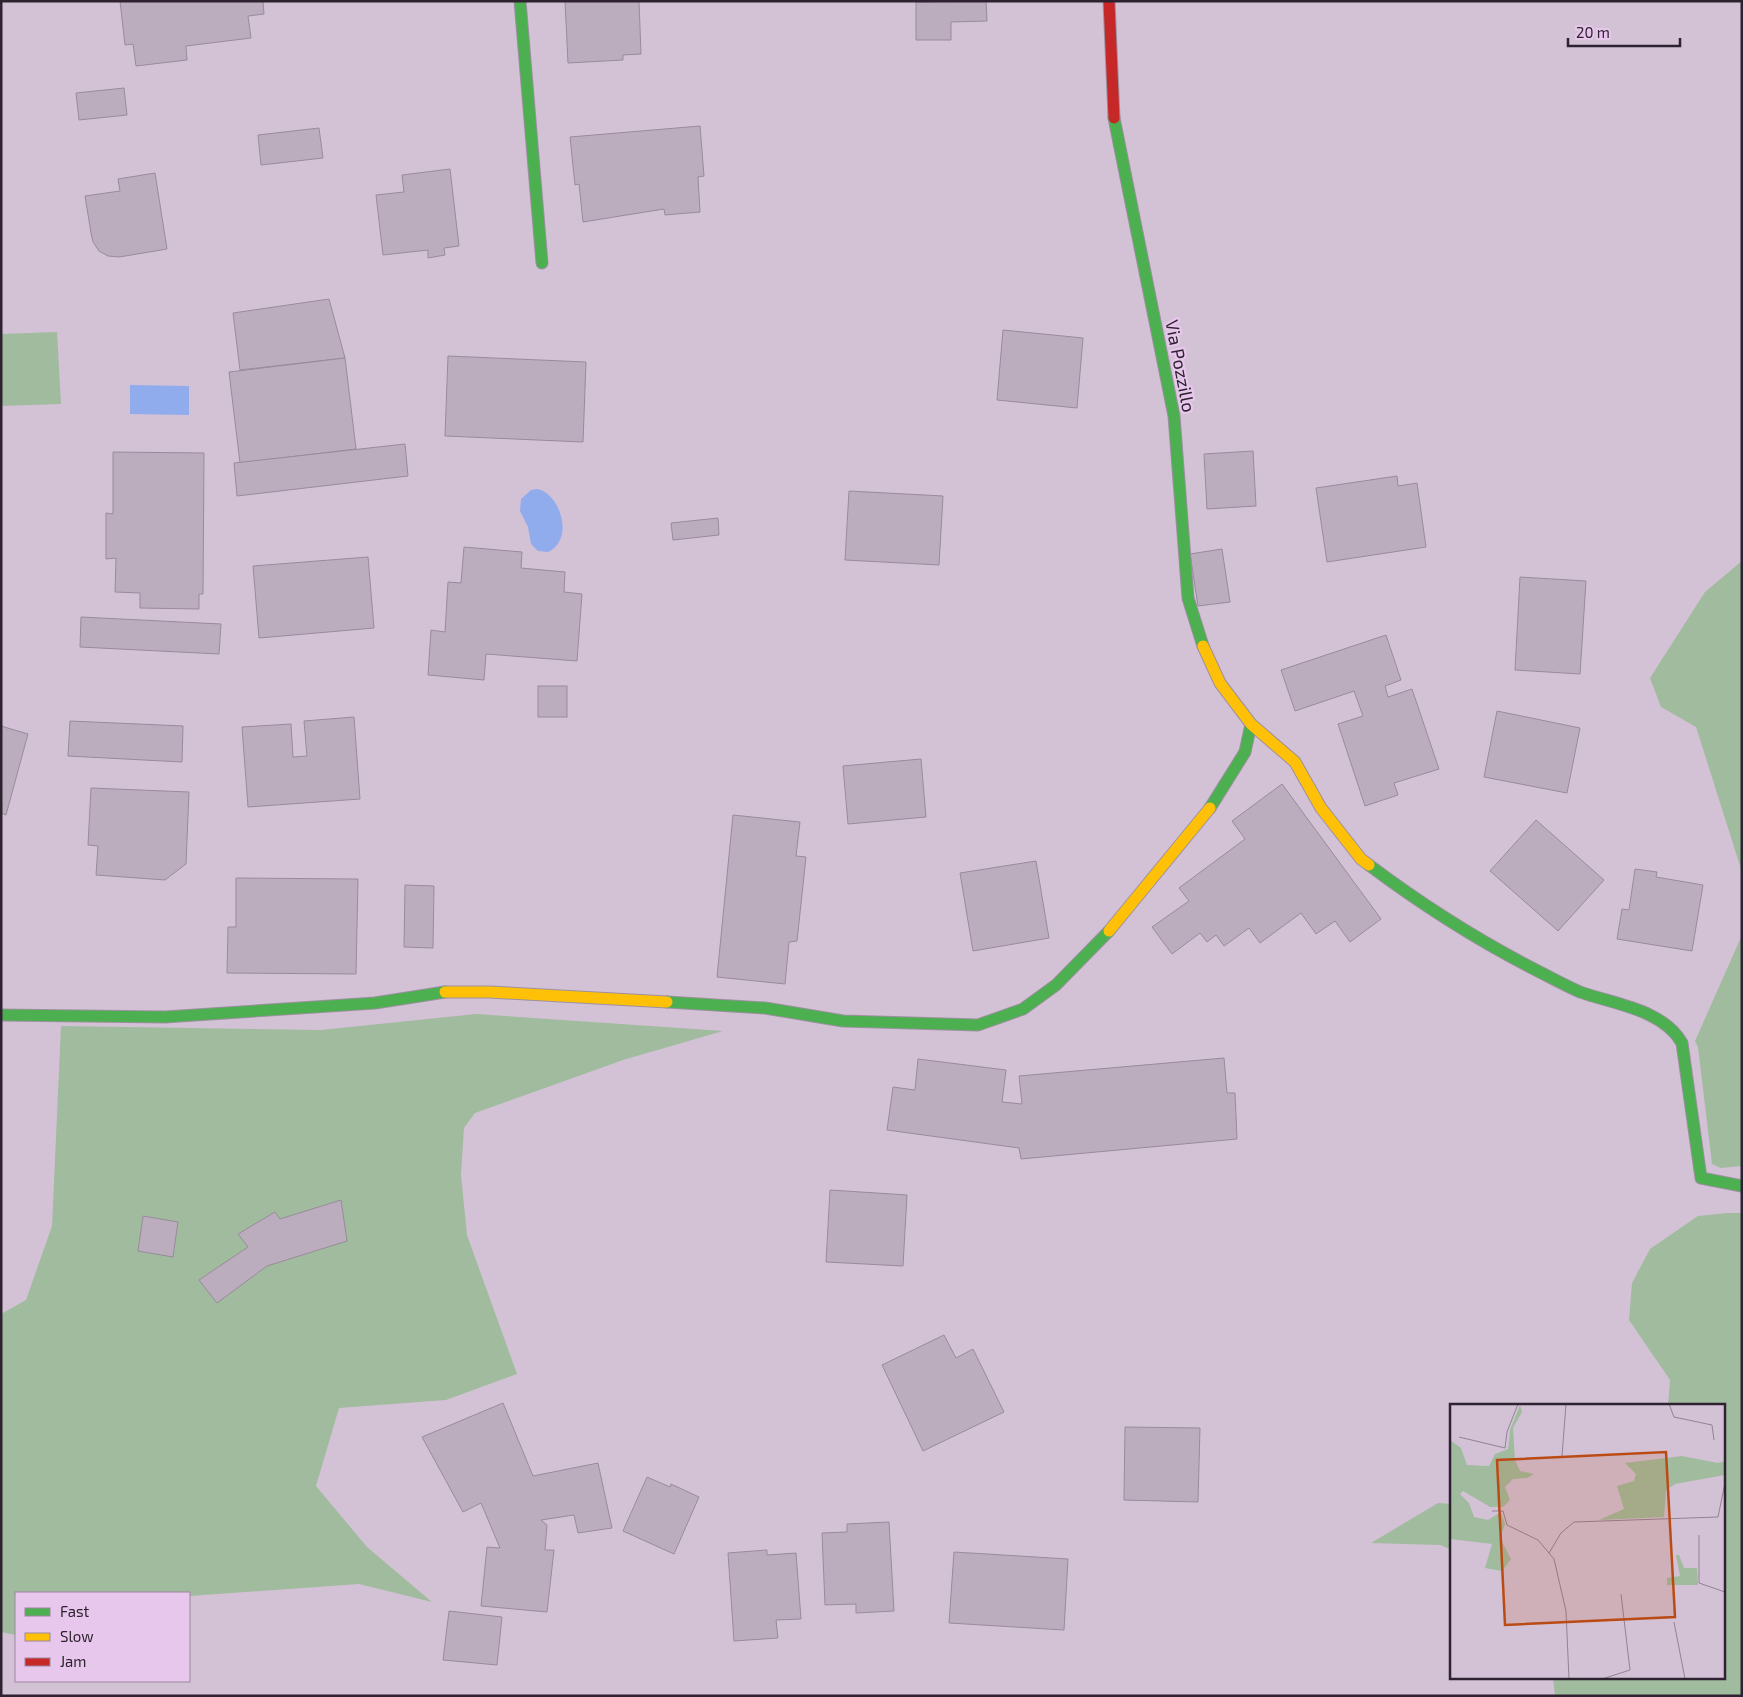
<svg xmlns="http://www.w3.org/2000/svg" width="1743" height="1697" font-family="'Exo 2',sans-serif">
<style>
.green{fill:#a1bb9e}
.water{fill:#90acec}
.building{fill:#bbadbd;stroke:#988b9b}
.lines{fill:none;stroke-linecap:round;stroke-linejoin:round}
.fast-casing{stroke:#9d909f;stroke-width:13}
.slow-casing{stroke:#9d909f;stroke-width:13}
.jam-casing{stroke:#9d909f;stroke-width:13}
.fast{stroke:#4caf50;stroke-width:11}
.slow{stroke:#ffc107;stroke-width:11}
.jam{stroke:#c62828;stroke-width:11}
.labels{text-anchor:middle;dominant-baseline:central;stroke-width:4.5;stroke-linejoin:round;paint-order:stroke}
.street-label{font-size:18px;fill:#2e2230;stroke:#e7c7eb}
.inset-road{fill:none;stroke:#918294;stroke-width:1}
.view{fill:#ba4b15;fill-opacity:0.15;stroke:#ba4b15;stroke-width:2.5}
.inset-edge{fill:none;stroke:#2e2230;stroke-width:2.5}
</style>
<rect width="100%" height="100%" fill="#d3c2d6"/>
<g class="green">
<path d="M57 332 61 404 1 406V334Z"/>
<path d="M1742 561V872L1696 727 1661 707 1650 678 1705 592Z"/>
<path d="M1742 935V1166L1721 1168 1712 1164 1698 1047 1695 1041Z"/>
<path d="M476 1014 723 1031 623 1060 475 1113 464 1128 461 1175 467 1235 517 1374 446 1400 339 1408 316 1486 367 1547 432 1602 359 1584 189 1596V1593H16V1635L1 1632V1314L26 1300 52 1226 61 1026 321 1030Z"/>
<path d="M1728 1213H1742V1696H1555L1553 1678H1724V1406H1668L1670 1380 1629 1320 1632 1283 1650 1249 1698 1216Z"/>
<path d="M1438 1503 1452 1504V1550L1440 1545 1371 1543Z"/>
</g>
<g class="water">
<path d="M130 385 189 386V415L130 414Z"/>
<path d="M537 489C559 492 576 539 548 552L538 551 531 544 528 527 520 511 521 499 531 490Z"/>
</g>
<g class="building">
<path d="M120 1H263L264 14 248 16 251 38 186 46 187 60 136 66 133 44 125 45Z"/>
<path d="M565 1H639L641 54 623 55V60L568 63Z"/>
<path d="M986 1 987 21 951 22V40H916V2Z"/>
<path d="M124 88 127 115 79 120 76 93Z"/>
<path d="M700 126 704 176 698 177 700 212 665 215 664 209 583 222 579 184 575 185 570 137Z"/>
<path d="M319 128 323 158 261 165 258 135Z"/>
<path d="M450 169 459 246 444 248 445 255 428 258V250L383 255 376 195 404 192 402 175Z"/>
<path d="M155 173 167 249 119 257 108 256 99 251 93 242 91 233 85 196 120 191 118 179Z"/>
<path d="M329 299 345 358 240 370 233 313Z"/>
<path d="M1003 330 1083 338 1077 408 997 400Z"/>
<path d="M448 356 586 362 583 442 445 436Z"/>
<path d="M345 358 356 449 240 463 229 372Z"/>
<path d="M405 444 408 476 237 496 234 463Z"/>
<path d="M1253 451 1256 506 1207 509 1204 454Z"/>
<path d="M113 452 204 453 203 594H199V609L140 608V593L115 592 116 558 106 559V513L113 514Z"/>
<path d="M1397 476 1398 486 1417 483 1426 547 1327 562 1316 488Z"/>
<path d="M849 491 943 496 939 565 845 560Z"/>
<path d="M718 518 719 535 673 540 671 523Z"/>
<path d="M464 547 522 552 521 568 565 572 564 592 582 594 577 661 486 654 484 680 428 675 431 630 445 632 448 582 461 583Z"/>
<path d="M1222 549 1230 602 1198 606 1190 554Z"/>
<path d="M368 557 374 628 259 638 253 566Z"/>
<path d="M1520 577 1586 581 1580 674 1515 670Z"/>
<path d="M81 617 221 624 219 654 80 647Z"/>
<path d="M1386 635 1401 680 1385 686 1388 697 1412 689 1439 769 1394 783 1398 795 1365 806 1338 724 1363 716 1354 691 1295 711 1281 670Z"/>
<rect x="538" y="686" width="29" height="31"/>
<path d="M1497 711 1580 728 1567 793 1484 777Z"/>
<path d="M354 717 360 799 248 807 242 727 291 724 293 757 307 756 304 721Z"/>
<path d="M70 721 183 726 182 762 68 756Z"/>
<path d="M1 726 28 734 6 815 1 813Z"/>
<path d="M921 759 926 817 848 824 843 766Z"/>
<path d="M1282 784 1381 919 1350 942 1335 921 1316 934 1301 913 1260 943 1249 928 1224 946 1216 935 1207 942 1200 933 1172 954 1152 927 1189 901 1179 888 1245 839 1232 821Z"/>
<path d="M91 788 189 792 186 864 165 880 96 875 98 846 88 845Z"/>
<path d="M733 815 800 822 796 856 806 857 797 941 789 942 785 984 717 977Z"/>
<path d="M1536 820 1604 880 1558 931 1490 871Z"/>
<path d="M1036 861 1049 938 973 951 960 873Z"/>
<path d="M1635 869 1657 872 1656 877 1703 885 1692 951 1617 939 1622 909 1629 910Z"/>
<path d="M236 878 358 879 356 974 227 973 228 927H236Z"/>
<path d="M405 885 434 886 433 948 404 947Z"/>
<path d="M1224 1058 1227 1093H1235L1237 1139 1021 1159 1019 1148 887 1130 893 1087 915 1090 918 1059 1006 1070 1002 1102 1022 1104 1019 1076Z"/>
<path d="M830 1190 907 1195 903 1266 826 1262Z"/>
<path d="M341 1200 347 1241 267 1266 217 1303 199 1280 248 1247 238 1234 275 1212 280 1219Z"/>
<path d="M143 1216 178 1222 173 1257 138 1251Z"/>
<path d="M944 1335 956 1358 973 1349 1004 1412 923 1451 882 1365Z"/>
<path d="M503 1403 533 1476 598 1463 612 1528 578 1533 574 1515 541 1520 547 1525 545 1550H554L547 1612 481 1606 487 1547 500 1548 481 1503 463 1512 422 1437Z"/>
<path d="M1125 1427 1200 1428 1198 1502 1124 1500Z"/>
<path d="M647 1477 670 1487 671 1484 699 1497 674 1554 623 1531Z"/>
<path d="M889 1522 894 1611 856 1613V1604L825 1605 822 1533 847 1532V1524Z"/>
<path d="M767 1550V1555L796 1553 801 1619 776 1620 778 1638 734 1641 728 1553Z"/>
<path d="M954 1552 1068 1559 1064 1630 949 1623Z"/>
<path d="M449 1611 502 1617 497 1665 443 1660Z"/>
</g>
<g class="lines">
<defs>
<g id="fast">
<path d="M520 1 542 263"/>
<path d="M1114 118 1174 416 1188 598 1203 646"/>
<path d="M1210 808 1245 752 1251 724"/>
<path d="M1369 865C1421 904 1474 938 1532 968 1548 976 1564 985 1580 992 1613 1004 1663 1009 1682 1043L1701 1178 1742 1186"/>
<path d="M667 1002 765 1008 843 1021 978 1025 1023 1009 1056 985 1109 931"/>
<path d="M1 1015 165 1017 375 1003 445 992"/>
</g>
<g id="slow">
<path d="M1203 646 1220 683 1251 724 1295 762 1321 808 1361 859 1369 865"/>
<path d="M1109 931 1210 808"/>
<path d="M445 992H490L667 1002"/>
</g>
<path id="jam" d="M1109 1 1114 118"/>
</defs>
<use href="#fast" class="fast-casing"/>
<use href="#slow" class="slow-casing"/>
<use href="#jam" class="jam-casing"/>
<use href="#fast" class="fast"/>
<use href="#slow" class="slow"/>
<use href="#jam" class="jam"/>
</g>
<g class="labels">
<g class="street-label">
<text transform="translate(1181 366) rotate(79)">Via Pozzillo</text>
</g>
</g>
<g transform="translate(1450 1404)">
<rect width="275" height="275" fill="#d3c2d6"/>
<path d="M70 1 72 8 63 24 65 56 70 67 84 70 77 74 63 75 55 83 60 96 53 103H40L13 87 10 90 19 99 24 113 38 116 51 108 55 120 50 134 61 155 52 167 35 164 42 140 0 135V36L11 44 17 61 39 62 45 50 58 45 60 26ZM232 52 268 59 275 57V71L225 80 216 86 214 113 149 116 174 105 167 82 184 77 186 70 175 59ZM226 151H229L234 164H247L248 181H217V174L230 172Z" fill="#a1bb9e"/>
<path class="inset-road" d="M219 0 224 13 262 21 264 36M9 33 55 44 57 28 68 0M112 52 116 0M42 107H53L57 121 88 136 104 155 116 207 119 275M249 131V179L275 188M99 149 111 129 124 118 268 113 275 79M224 218 235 275M152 275 180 266 171 190"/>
<path class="view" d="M216 48 225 213 55 221 47 56Z"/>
<rect width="275" height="275" class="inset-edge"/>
</g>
<rect width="1743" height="1697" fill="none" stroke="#2e2230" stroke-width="5"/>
<rect x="15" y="1592" width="175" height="90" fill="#e7c7eb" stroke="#9d85a0"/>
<rect x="25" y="1608" width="25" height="8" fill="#4caf50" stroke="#9d85a0"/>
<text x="60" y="1617" font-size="15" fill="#2e2230">Fast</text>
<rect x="25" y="1633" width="25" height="8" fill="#ffc107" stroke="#9d85a0"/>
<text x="60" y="1642" font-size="15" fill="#2e2230">Slow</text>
<rect x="25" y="1658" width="25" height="8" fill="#c62828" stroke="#9d85a0"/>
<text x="60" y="1667" font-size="15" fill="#2e2230">Jam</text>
<path d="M1568 38v8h112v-8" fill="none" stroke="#2e2230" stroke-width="2.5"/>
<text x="1576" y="38" font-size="15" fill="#2e2230" stroke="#e7c7eb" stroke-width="4" paint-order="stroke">20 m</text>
</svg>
